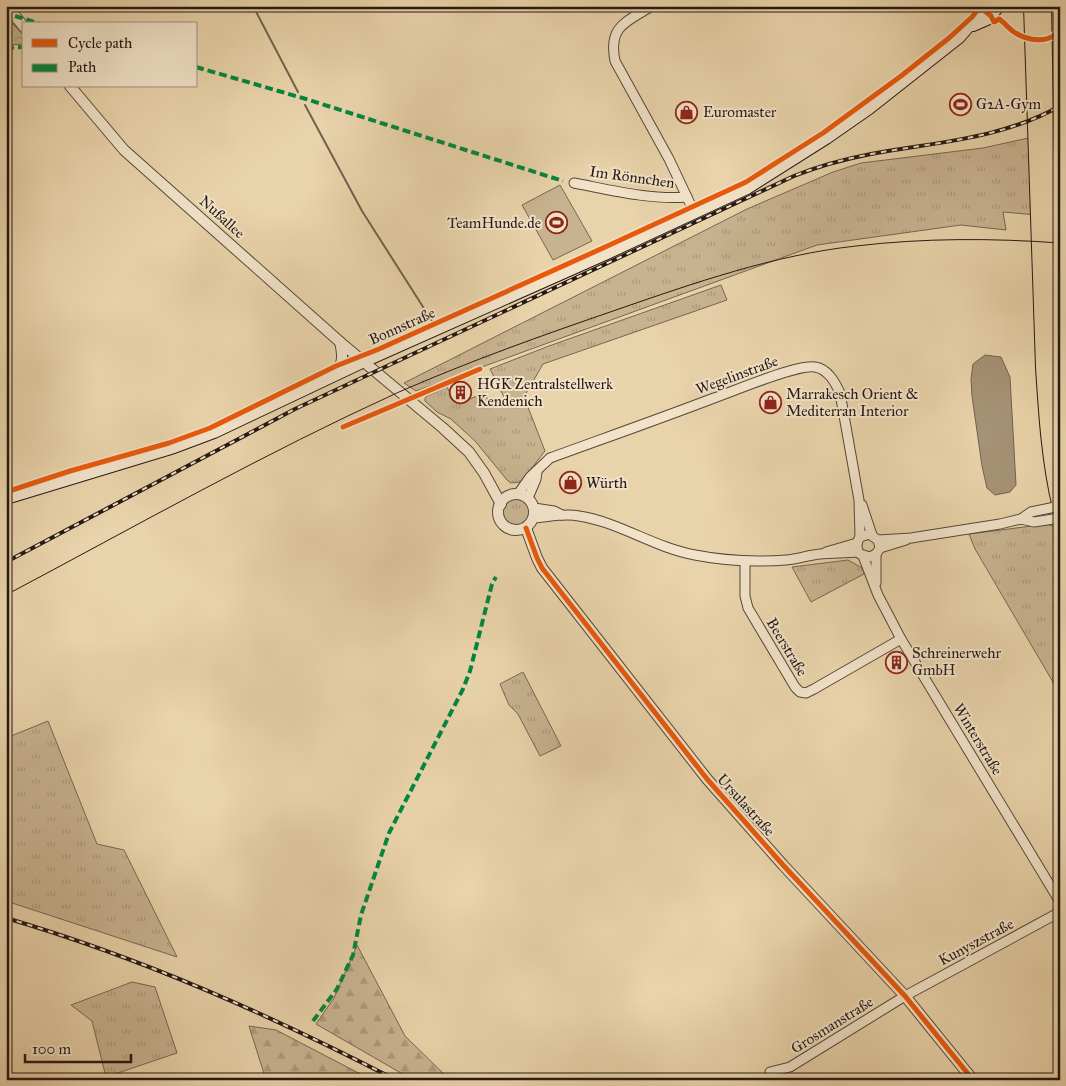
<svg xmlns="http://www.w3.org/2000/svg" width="1066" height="1086" font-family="'IM FELL Great Primer',serif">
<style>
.grass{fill:url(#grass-tufts);stroke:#766652}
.forest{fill:url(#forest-firs);stroke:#766652}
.park{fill:url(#park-crowns);stroke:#766652}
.garden{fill:#c8b390;stroke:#766652}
.water{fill:#a69377;stroke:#72624f}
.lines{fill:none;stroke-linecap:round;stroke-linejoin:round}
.stream{stroke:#72624f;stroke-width:2}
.minor-casing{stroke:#554739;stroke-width:11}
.tertiary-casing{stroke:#554739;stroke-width:12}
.secondary-casing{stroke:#241813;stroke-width:14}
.primary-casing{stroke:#241813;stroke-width:16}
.minor{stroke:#f1e2c8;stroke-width:9}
.tertiary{stroke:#f1e2c8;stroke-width:10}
.secondary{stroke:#f1e2c8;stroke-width:12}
.primary{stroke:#e9d3aa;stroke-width:14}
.tram{stroke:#241813;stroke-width:1}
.rail-casing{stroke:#241813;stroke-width:4}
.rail{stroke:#f1e2c8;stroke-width:2;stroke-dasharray:5.5;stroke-linecap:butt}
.quiet{stroke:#00873e;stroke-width:4;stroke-dasharray:8 4;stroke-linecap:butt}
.cycleway-casing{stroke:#f1e2c8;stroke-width:8}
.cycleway{stroke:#e8590c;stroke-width:5}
.labels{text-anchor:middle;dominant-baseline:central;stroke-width:4;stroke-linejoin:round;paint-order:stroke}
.poi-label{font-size:15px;fill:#241813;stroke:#f1e2c8;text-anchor:start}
.street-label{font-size:15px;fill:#241813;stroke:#f1e2c8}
</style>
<defs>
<pattern id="grass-tufts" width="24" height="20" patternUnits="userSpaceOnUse" patternTransform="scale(1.25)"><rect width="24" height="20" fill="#c8b390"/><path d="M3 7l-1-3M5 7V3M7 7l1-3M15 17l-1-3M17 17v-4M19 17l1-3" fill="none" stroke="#ac997b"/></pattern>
<pattern id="forest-firs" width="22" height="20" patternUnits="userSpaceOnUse" patternTransform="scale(1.25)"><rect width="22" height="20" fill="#c8b390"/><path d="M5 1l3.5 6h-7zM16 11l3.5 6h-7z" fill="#ac997b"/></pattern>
<pattern id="park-crowns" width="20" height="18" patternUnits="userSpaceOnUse" patternTransform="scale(1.25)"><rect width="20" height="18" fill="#c8b390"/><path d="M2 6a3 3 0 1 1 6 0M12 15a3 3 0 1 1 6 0" fill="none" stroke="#ac997b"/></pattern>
</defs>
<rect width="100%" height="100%" fill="#e9d3aa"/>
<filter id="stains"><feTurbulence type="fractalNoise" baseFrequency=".004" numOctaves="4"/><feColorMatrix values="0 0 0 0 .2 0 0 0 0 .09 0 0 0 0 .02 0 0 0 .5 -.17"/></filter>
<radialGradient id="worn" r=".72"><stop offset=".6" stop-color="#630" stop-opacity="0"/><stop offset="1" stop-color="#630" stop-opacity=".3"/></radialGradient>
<g class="grass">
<path d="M1060 131V217L1003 212 1006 230 961 225 817 245 416 391 404 383 747 209 833 172 861 163 983 148Z"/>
<path d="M721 285 727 300 543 364 524 397 545 451 521 482 511 483 507 480 475 441 451 419 437 412 425 401V398L427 396 447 387 454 401H456L458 404 484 393 493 407 506 401 490 369 549 346Z"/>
<circle cx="516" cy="511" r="14"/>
<path d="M1040 525H1050L1058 529 1057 547 1060 555V694L975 549 969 534Z"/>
<path d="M848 560 864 569V574L811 602 792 567Z"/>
<path d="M523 672 561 746 540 756 518 714 509 705 500 684Z"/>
<path d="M48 721 97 844 124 850 177 957 6 901V726L11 736Z"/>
<path d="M132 982 155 987 177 1053 106 1077 92 1021 71 1005Z"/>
</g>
<g class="forest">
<path d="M357 945 405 1036 450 1080H413L316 1024 334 998Z"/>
<path d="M249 1026 276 1030 372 1080H266Z"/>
</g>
<path class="park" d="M6 16 24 36V44L6 45Z"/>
<path class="garden" d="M560 185 592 241 553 260 522 205Z"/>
<path class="water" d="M985 355 1001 357 1010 377 1016 485 1010 492 995 495 987 488 982 466 972 396 971 379 973 364Z"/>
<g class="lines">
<g class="stream">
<path d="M253 6 298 92"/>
<path d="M305 105 362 211 432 321"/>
</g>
<defs>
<g id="minor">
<path d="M652 6C626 22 608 26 615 61L669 159 694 212"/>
<path d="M574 183C611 190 650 200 687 197"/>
<path d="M518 494 530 477 550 458C605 438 659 419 714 398 734 391 797 364 815 367 828 369 835 382 840 393L859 500 860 537"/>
<path d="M528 498 536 479 537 472"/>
<path d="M862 505 872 535"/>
<path d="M534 508 554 511 562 515"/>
<path d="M534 518C549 517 564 513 579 516 619 522 655 548 695 555 725 561 756 562 786 560 798 559 809 555 820 554 833 553 846 553 858 552"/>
<path d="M1021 519 1034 522 1060 518"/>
<path d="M878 540 911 538 1000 524 1021 519 1031 512 1060 506"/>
<path d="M880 548 878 540 869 534 860 537C856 543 856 549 860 554L870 557 876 554 880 548 906 540"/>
<path d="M826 552 857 543"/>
<path d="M876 554V583"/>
<path d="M863 556 878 595 901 639 1060 902"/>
<path d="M745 561V596L748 608 795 687 800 692 806 693 814 689 901 639"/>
<path d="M770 1072 790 1067 905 996 1060 912"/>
</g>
<g id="tertiary">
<path d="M7 6 24 27"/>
<path d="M70 86 124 150 340 342 443 428 469 452 484 473 501 504"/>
<path d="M338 373C343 362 343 354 340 342"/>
<circle cx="516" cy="512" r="18"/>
<path d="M526 528 537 558 542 568 707 779 783 865 905 996 973 1080"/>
</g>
<g id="secondary">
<path d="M973 25 989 18 998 6"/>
<path d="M6 498 174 447 214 432 364 361 607 253 747 188 826 138 869 108 959 37 986 6"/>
</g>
<g id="primary">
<path d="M1031 6 1043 367C1046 415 1049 462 1060 508"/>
<path d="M1044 6 1050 318 1060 422"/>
</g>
</defs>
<use href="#minor" class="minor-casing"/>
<use href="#tertiary" class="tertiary-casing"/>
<use href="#secondary" class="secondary-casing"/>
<use href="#primary" class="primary-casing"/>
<use href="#minor" class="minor"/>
<use href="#tertiary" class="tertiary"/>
<use href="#secondary" class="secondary"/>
<use href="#primary" class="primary"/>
<path class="tram" d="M6 595C136 526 265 453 399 392 470 361 543 335 616 310 694 283 774 255 856 246 924 238 991 238 1060 243"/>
<defs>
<g id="rail">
<path d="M6 562 295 409 794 176C819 166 845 159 871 154 936 142 1002 139 1060 106"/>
<path d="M6 918C142 958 270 1015 396 1080"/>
</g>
</defs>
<use href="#rail" class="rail-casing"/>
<use href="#rail" class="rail"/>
<g class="quiet">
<path d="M15 16 41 24"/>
<path d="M6 48 24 47"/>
<path d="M196 67 306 99 563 181"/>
<path d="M313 1021 337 989 353 955 361 915 389 833 463 689 470 671 492 584 496 577"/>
</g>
<defs>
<g id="cycleway">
<path d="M343 427 480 369"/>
<path d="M6 492 70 471 169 443 210 428 336 366 379 349 603 248 746 182 823 133 901 76 949 38 972 17 980 7 991 16 994 22 999 19C1004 22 1008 28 1014 32 1027 41 1052 45 1060 28"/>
<path d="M526 528 537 558 542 568 707 779 783 865 905 996 973 1080"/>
</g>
</defs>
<use href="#cycleway" class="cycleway-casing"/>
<use href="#cycleway" class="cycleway"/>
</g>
<defs>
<symbol id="stadium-ring" viewBox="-11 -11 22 22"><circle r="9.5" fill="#f1e2c8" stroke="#8f2418" stroke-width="1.5"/><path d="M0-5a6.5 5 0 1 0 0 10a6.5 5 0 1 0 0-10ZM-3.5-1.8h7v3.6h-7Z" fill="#8f2418"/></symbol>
<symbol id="shop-ring" viewBox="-11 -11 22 22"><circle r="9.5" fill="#f1e2c8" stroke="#8f2418" stroke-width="1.5"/><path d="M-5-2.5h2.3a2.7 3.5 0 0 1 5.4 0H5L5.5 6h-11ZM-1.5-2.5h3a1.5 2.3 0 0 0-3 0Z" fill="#8f2418"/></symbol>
<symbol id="building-ring" viewBox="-11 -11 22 22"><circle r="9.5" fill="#f1e2c8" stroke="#8f2418" stroke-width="1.5"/><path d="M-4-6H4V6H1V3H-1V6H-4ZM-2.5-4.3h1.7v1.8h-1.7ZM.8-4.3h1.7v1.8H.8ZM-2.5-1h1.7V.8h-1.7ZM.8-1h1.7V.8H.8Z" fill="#8f2418"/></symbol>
</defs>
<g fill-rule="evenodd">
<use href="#stadium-ring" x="948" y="92" width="25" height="25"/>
<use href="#shop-ring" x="674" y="100" width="25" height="25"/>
<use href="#stadium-ring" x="544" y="210" width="25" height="25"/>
<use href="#building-ring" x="448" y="380" width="25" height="25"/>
<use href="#shop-ring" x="758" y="390" width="25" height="25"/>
<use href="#shop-ring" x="558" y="470" width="25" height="25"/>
<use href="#building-ring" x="884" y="650" width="25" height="25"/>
</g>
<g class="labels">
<g class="poi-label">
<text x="976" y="104">G2A-Gym</text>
<text x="703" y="112">Euromaster</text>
<text x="541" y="223" text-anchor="end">TeamHunde.de</text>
<text x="477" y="384">HGK Zentralstellwerk<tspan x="477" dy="17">Kendenich</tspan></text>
<text x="786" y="394">Marrakesch Orient &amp;<tspan x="786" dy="17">Mediterran Interior</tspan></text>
<text x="586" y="483">Würth</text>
<text x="912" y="653">Schreinerwehr<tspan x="912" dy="17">GmbH</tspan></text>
</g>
<g class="street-label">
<text transform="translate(632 177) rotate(8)">Im Rönnchen</text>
<text transform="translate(222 217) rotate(42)">Nußallee</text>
<text transform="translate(402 326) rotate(-24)">Bonnstraße</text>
<text transform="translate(737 375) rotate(-20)">Wegelinstraße</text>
<text transform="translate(787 647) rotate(59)">Beerstraße</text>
<text transform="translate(978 739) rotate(59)">Winterstraße</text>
<text transform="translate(746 805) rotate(48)">Ursulastraße</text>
<text transform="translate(976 942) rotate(-28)">Kunyszstraße</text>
<text transform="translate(832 1025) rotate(-32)">Grosmanstraße</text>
</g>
</g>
<rect width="1066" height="1086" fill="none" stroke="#e9d3aa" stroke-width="25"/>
<rect x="8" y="8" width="1051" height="1071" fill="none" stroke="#241813" stroke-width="2.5"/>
<rect x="12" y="12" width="1041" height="1061" fill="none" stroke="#241813"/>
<rect x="22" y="22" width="175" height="65" fill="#f1e2c8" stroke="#9f9180"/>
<rect x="32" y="39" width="25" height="8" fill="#e8590c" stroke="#9f9180"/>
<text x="68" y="48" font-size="15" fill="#241813">Cycle path</text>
<rect x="32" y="64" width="25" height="8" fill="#00873e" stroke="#9f9180"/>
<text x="68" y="72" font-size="15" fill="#241813">Path</text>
<path d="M25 1054v8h106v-8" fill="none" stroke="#241813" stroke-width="2.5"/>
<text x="32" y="1054" font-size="15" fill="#241813" stroke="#f1e2c8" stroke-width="4" paint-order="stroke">100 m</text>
<rect width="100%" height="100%" filter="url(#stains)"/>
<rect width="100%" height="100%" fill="url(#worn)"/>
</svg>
